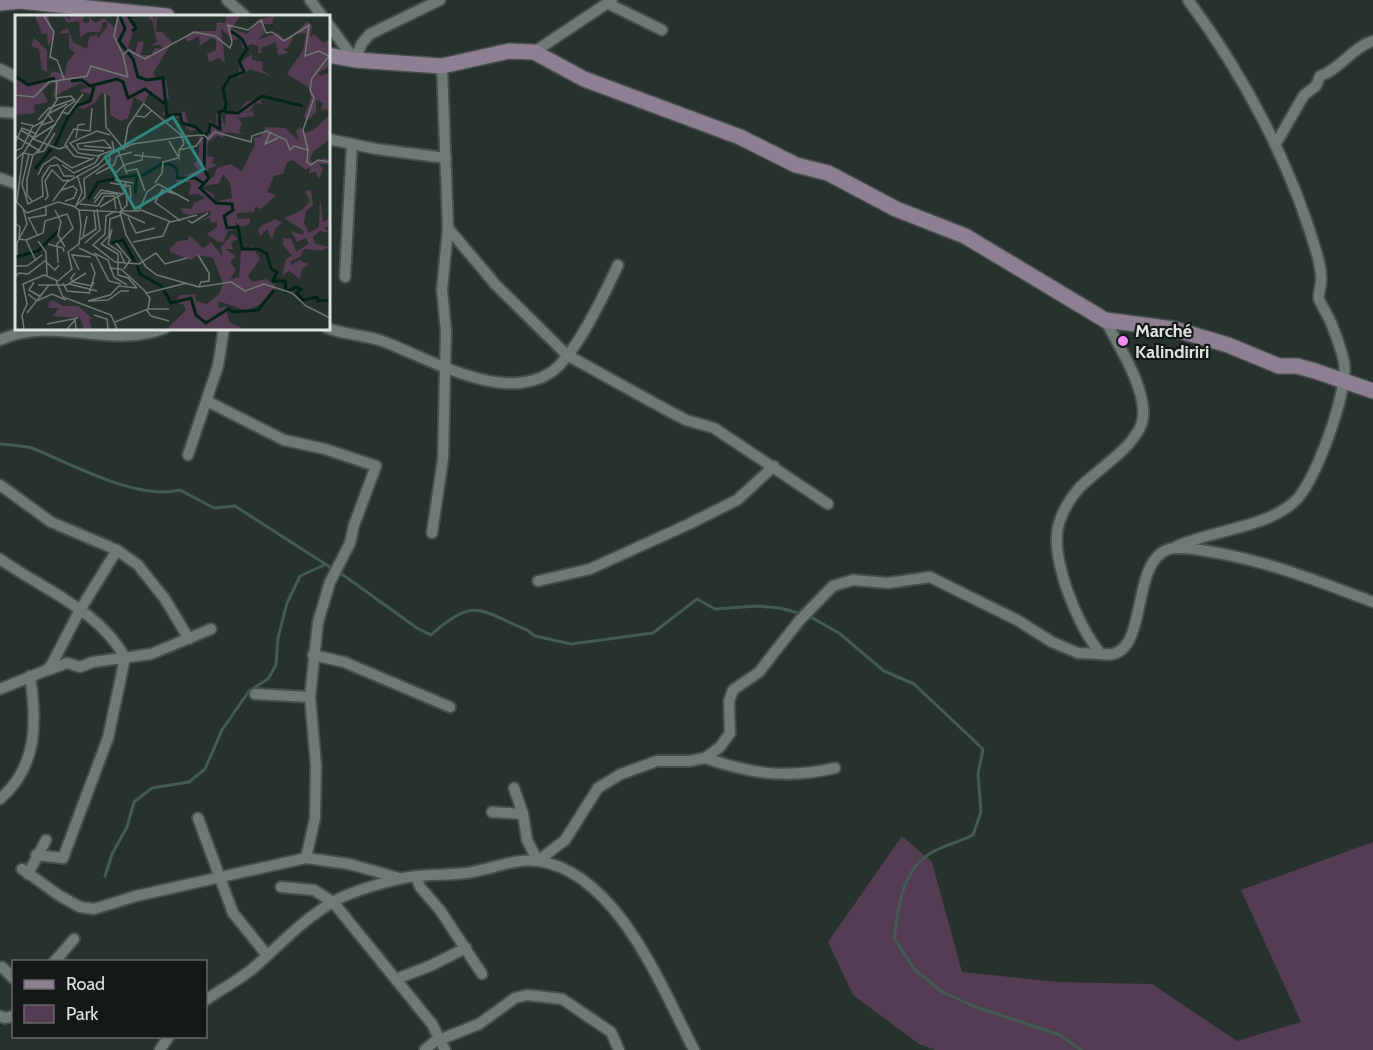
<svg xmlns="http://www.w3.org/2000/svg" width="1373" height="1050" font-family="Cabin,sans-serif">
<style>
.green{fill:#543c52}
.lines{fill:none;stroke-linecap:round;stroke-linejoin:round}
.stream{stroke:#425c53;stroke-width:3}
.street-casing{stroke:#454e4a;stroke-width:14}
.secondary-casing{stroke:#454e4a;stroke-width:18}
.street{stroke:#6e7a74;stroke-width:10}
.secondary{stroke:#8f7f92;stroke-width:15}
.poi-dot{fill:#f589ef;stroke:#141917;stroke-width:2}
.labels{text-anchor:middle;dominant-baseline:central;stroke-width:4.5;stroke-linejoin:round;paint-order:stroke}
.poi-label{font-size:18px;font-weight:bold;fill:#dce2df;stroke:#141917;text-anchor:start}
.inset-river{fill:none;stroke:#002317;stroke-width:3}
.inset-road{fill:none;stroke:#707874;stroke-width:1.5}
.view{fill:#2e867f;fill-opacity:0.15;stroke:#2e867f;stroke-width:3}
.inset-edge{fill:none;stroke:#dce2df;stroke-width:3}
</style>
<rect width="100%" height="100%" fill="#28322d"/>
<path class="green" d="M902 836 932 862 962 972 1058 982 1152 984 1237 1041 1301 1022 1241 890 1373 842V1050H936L919 1044 853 995 828 942Z"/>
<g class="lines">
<g class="stream">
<path d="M0 444C10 445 22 445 32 448 72 464 137 501 180 490L214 508 235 506 333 569"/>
<path d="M339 572 417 628 431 635C474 596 479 610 527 630L535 636 571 644 653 633 697 599 715 609 757 606 780 608 802 614"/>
<path d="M809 616 839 633 884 671 914 684 983 749 978 774 981 812 973 835C959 842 942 846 929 854 901 872 899 907 894 938L915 970 941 991 973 1006 1060 1035 1081 1050"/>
<path d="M105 876 112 854 127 827 134 802 152 788 189 782 205 769 222 730 249 691 268 679 276 665 278 638 287 603 300 576 324 565"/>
</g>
<defs>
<g id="street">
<path d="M227 0 245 16"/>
<path d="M310 0 322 16"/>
<path d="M607 3 662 30"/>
<path d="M328 24 355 60"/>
<path d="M534 52 612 0"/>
<path d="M355 60 362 43 370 34 440 0"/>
<path d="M0 69 16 77"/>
<path d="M0 112 16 113"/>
<path d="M328 139 376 149 446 158"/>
<path d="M1275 145 1304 95 1316 86 1320 76C1341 69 1351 48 1373 41"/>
<path d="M0 178 16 184"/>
<path d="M448 228 495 284 567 355 663 408 686 420 714 428 828 504"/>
<path d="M345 277 352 144"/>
<path d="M1105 320C1119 346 1146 388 1143 417 1141 443 1098 469 1080 487 1071 497 1061 513 1058 527 1051 562 1079 628 1101 654 1152 663 1127 563 1169 549 1181 546 1194 549 1206 551 1265 560 1318 581 1373 602"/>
<path d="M327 328C345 335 367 335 385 342 429 359 503 403 550 373 575 357 605 293 618 265"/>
<path d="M0 340C54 315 110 350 165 328"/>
<path d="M207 401 284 440 325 449 376 466 354 525 350 543 330 582 318 622 310 697 316 765 315 818 306 858"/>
<path d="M188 455 218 366 224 328"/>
<path d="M0 485 51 522 117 550 138 565 165 599 189 639"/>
<path d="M432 533 443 459 446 331 442 290 448 228 442 66"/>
<path d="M1177 546C1213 530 1272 527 1298 498 1317 477 1349 389 1344 362 1341 349 1336 335 1331 323 1328 315 1322 307 1319 299 1318 293 1321 287 1321 281 1322 273 1319 262 1317 254 1291 164 1244 75 1188 0"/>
<path d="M0 559C42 589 101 611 125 658L108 738 63 858 36 855"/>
<path d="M538 581 590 569 689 524 737 500 774 466"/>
<path d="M313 655 344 662 450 707"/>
<path d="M48 670 67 663 80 667 93 662 151 654 211 629"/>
<path d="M0 689 47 670 52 664 80 610 117 550"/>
<path d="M255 694 310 697"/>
<path d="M705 758C752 774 786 779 835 768"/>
<path d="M514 788 523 814"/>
<path d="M0 799C38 766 37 722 30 676"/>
<path d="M492 812 523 814 527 840 538 861 565 840 598 788 621 774 657 761H689L705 758 720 747 730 733 729 701 733 690 759 672 799 621 833 586 853 580 888 583 930 577 1017 620 1052 642 1078 653 1101 654"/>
<path d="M198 818 233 913 267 955"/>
<path d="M22 869 60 896 80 907 94 909 136 896 306 858 349 864 399 878"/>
<path d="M28 874 46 840"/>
<path d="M416 876 420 887 440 910 482 974"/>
<path d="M281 887 314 890 333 902 432 1024 445 1050"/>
<path d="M54 962 74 939"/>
<path d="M2 967 14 979"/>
<path d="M396 979 430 966 466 948"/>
<path d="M206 1000C220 990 237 981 251 970 278 947 300 922 331 903 349 892 378 884 399 879 421 873 444 876 466 873 490 870 513 858 538 861 617 872 662 988 694 1050"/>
<path d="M0 1016 5 1018 14 1016"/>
<path d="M160 1050 169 1036"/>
<path d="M425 1050 434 1042 479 1024 515 998 527 995 562 999 611 1032 619 1050"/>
</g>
<g id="secondary">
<path d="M0 3 20 1 167 16"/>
<path d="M328 55 355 60 442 66 509 51 534 52 584 79 740 137 796 165 828 173 896 209 965 236 1105 320 1174 329 1228 345 1279 366H1297L1315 371 1373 391"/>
</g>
</defs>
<use href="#street" class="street-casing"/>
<use href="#secondary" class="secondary-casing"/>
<use href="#street" class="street"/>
<use href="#secondary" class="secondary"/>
</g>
<circle class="poi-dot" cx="1123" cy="341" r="6"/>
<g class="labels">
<g class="poi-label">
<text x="1135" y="331">Marché<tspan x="1135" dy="21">Kalindiriri</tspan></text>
</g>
</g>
<g transform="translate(15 15)">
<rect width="315" height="315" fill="#28322d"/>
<path d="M20 1H33L39 21 33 31 32 18 27 19ZM49 1 55 5V1H69L68 7 74 8V1L80 8 89 3 99 12 103 1H113L120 11 113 32 120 38 123 27 129 26 126 40H136L140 33 147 34 146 30H136L142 27 138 7 133 2 126 3 138 1 139 5 142 1 141 17H147L157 27 139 57 140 62 151 65 154 83 146 86 134 78 129 88 119 82 113 103 106 106 95 100V81L86 78 80 88 68 94 60 91 74 86 75 79 64 76 73 72 65 68 38 82 40 69 37 67 27 76 33 87 19 90 20 98 0 100V55L1 61 13 69 33 63 38 56 50 60 52 47 60 38 54 33V18L45 19 46 16 53 13 58 27 72 34 74 22 82 19V24L92 12V7H88L85 17H73L65 23 64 6 52 8ZM211 1H225L217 14 232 19 246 4 259 1 257 9H249V18L243 25 263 18 269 24 278 22 273 33 268 34 273 38 263 40 261 27 246 33 247 38H243V31L237 29 228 34 225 24 217 25 206 13 210 48 204 43 194 47 192 39 201 35V25L196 23 185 31 184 21 173 27 170 23 178 16H201L202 7 210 8ZM292 6 297 11 295 22 299 19 308 28 315 24V51L303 58 305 61 315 58V94L306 95 308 88 301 85V98L292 105 289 102 296 82 294 73 272 59 288 35 291 18 281 19ZM19 23 32 35V57L27 54 24 34 16 31ZM237 39V45L248 47 247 55 256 61 235 54 223 63 225 48ZM244 83 247 89 240 88 235 96 225 98 238 96 239 101 222 103 227 107 224 117 229 119 211 117 207 123 203 120 193 127 192 141 199 142 197 148 202 150 193 154 192 162 198 163 202 153 215 149 227 156 240 129 239 123 245 122 251 112 270 113 284 126 281 116 285 112 290 118 298 115 315 100V124L299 136 295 144 297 147 311 143 315 149H304L308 154 304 164 300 156 294 159 295 152 291 155 278 145 272 147 268 159 259 161 252 177 261 180 246 194 240 192 239 197 222 198V204L235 203V209L227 212 220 207 222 213 213 216 209 227H203L192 219 202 212V206L196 208 195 203 177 208 195 201 196 196 174 200 168 198 165 193 177 194 179 188 190 183 183 179 174 180 176 167H161L159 157 166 162 184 155 178 150 184 143V122L193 118 194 105 202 113 201 99 205 98 210 112 211 97 223 96 231 87ZM208 159 215 168 217 183 199 187V180L186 172 204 168ZM152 95 154 100 170 96 173 108 184 115 175 116 163 103 146 99ZM296 175 298 190 291 196 289 208 294 218 304 212 305 184 308 207 315 203V210L309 213 315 218 305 216 298 222 300 229 315 232 306 236 289 234 285 242 276 246V250L284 245 294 249 287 254 285 264 274 256 267 261 271 244 277 240 268 230V223L276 224 281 237 294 229 291 223 282 227 276 216 288 220 289 216 269 203 287 195 295 186 290 176ZM261 204 267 208 260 214 257 225 252 214 245 221 243 215 247 210ZM217 219 223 224 216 227 218 234H210L221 241 215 247 221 255 215 264 224 262 226 236 237 231 245 244 233 261 238 267 251 264 259 269 260 275 249 287 232 296 203 286 204 294 211 291 214 307 229 314H152L171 295 169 290 160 287 165 280 180 279 181 286 192 289 204 279 208 268 198 243 183 240 176 245 155 237V233L163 226 173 225 174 220 188 233 196 227 208 242 206 232ZM38 285 48 291H63L78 304H74L77 314H69L65 303 38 301 44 293H34L33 288Z" fill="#543c52" fill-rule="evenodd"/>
<path class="inset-river" d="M105 1 110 14 104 26 118 44 123 62 132 65 148 63 152 101 165 99 167 108 181 112 190 122 189 154 194 163 185 173 201 188 217 189 218 195 209 201 212 213 223 212 227 234H243L252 239 256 254 262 257 258 266H270L271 277 281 272 286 274 282 278 288 285 302 282 303 286 315 285M113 1 121 13 117 16M0 61 13 70 40 63M56 66 67 65 75 71 102 64 108 67 113 83 130 74 150 89M210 97 223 98 247 81 288 91M190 120 194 117 195 109 205 114 204 97 210 95 211 89 208 73 215 62 229 57 224 46 232 34 227 24 216 16M40 131 52 104 61 91 75 86 79 72M20 154 36 134M127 161 146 149H155L162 154V163H180L188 168M103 163 122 160M120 179 122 161M73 184 83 167 99 164M96 228 108 225 120 247M0 242 23 236 43 216M122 250 125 259 148 272M149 275 156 288 176 283 181 300 191 308 213 294 219 297 243 295 259 275"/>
<path class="inset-road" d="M29 1 39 17 35 42 42 45 49 64M103 1 99 21 108 40M113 62 108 40 113 35 130 44 179 17 200 21 215 33 217 27 213 10 233 15 246 5 251 18 257 17 269 26 294 10 290 41 304 36 314 41 297 63 295 75 299 83 288 115 293 135M90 79 91 112 109 134 113 111 129 88M0 80 19 82 34 67 72 61 76 51 113 62M129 89 167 121 169 129 164 135M77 93 75 116 59 114 50 130 59 141 77 144M48 97 53 99 68 79M33 99 52 89M121 101 130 102 137 95M23 105 34 93 60 84M6 108 20 111 28 106M27 110 38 106 32 98M6 115 19 123 41 109M255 118 250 129 263 123M95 120 82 116 55 128 63 138 82 141 99 135 97 126M0 121 25 136M61 123 63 110 70 109M18 124 44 134 53 131M154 126 164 143V135L181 131 188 122M0 128 7 113 22 119M69 131 95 133M103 135 112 159M0 136 7 133 18 111M89 136 64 134 62 129 89 125 97 134M21 138 29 136 40 118M14 139 7 169 13 189 28 181 27 163 35 151 43 150 49 161H59M119 140 146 143M0 145 8 138 18 140 24 135 50 93 60 86 56 81 41 83 42 65M47 150 59 158 80 148 85 140M112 156 122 154 130 176M81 159 99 150 102 141 117 137M99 159 109 150 127 145 128 137M23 160 28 150 40 142 57 153 79 143M100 165 118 168M95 168 115 171 116 183M140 168 147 158 148 147 163 143M47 175 58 171 62 175 59 183 50 186M111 175 112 190 105 197 130 208M164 180 147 175 140 187 166 206M79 184 86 175 108 179M0 185 12 198 43 187 58 191 64 195 66 211 64 229 53 237 57 254 43 266 29 260 8 269 12 289 7 300 9 314M30 185 33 181 30 166 37 155 48 166 54 165M2 186 8 139 43 83M17 186 12 180V164L18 140M38 186 52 167 83 150 91 141 118 129 173 121 189 120 193 124 200 117 236 127 237 121 252 116 271 125 275 135 279 131 293 135 292 147 296 150 303 145 315 147M79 188 87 178 102 179 107 196H124L132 177 143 169 174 186M65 189 83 191 89 181H99L101 194M61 191 70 182 69 164 95 146 94 139M85 192 109 178 111 166M60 193 67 177 63 162M40 195 46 207 43 220 50 232M64 195 105 197 111 220 131 252 142 260 184 272 216 267 230 276 249 269 277 278 291 291 315 303M126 195 156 207 182 200M106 200 95 204 94 221 86 229 103 239V260L113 263 122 273M13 202 23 221M113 202 121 218 140 213M14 203 31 200V192M173 205 177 208 193 198M0 208 5 212 4 224 11 225 28 218 30 206 52 199 58 213 42 229 43 248M97 214 93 229 105 237 110 249M68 221 72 201M11 225 21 246M64 225 81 214 79 196M23 226 31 237 32 261M118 227 148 221 154 207M70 228 85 215 82 194M101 228 115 245 109 254M33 229 48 233 49 237M64 233 81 241 94 266 106 269M79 238 93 245 99 262 112 270M2 240V228L12 209 8 193M183 240 194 258V266L186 267 184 272M100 247 124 249 141 238 150 249 172 243M100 247 78 230 90 219 91 201 101 196M0 251H12L27 240M94 253 106 254 132 278 172 268M64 255 57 240 76 242M60 258 56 263 58 267 77 271 79 267M0 262 4 258 13 259 30 246 40 255 44 250M41 266 48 282 96 300 102 314M19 267 14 275 26 282M48 268 52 276 74 278M54 269 82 276M23 270H52L71 258M130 277 135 283 133 294M13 279 22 286 37 279 51 285M74 279 80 258 76 248M73 286 95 280 104 271 122 273M75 286 93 285 106 276H114M131 294 136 301 154 306M12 298 34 270M79 300 92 304 93 314M100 307 133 294H154M32 309 63 303M52 314 60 305 61 314"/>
<path class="view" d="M158 102 189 154 120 194 90 142Z"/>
<rect width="315" height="315" class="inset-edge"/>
</g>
<rect x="12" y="960" width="195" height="78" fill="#141917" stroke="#646967" stroke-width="1.5"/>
<rect x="24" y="980" width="30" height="9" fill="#8f7f92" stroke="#646967" stroke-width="1.5"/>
<text x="66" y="990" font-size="18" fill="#dce2df">Road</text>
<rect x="24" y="1005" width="30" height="18" fill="#543c52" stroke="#646967" stroke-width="1.5"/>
<text x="66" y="1020" font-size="18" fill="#dce2df">Park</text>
</svg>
